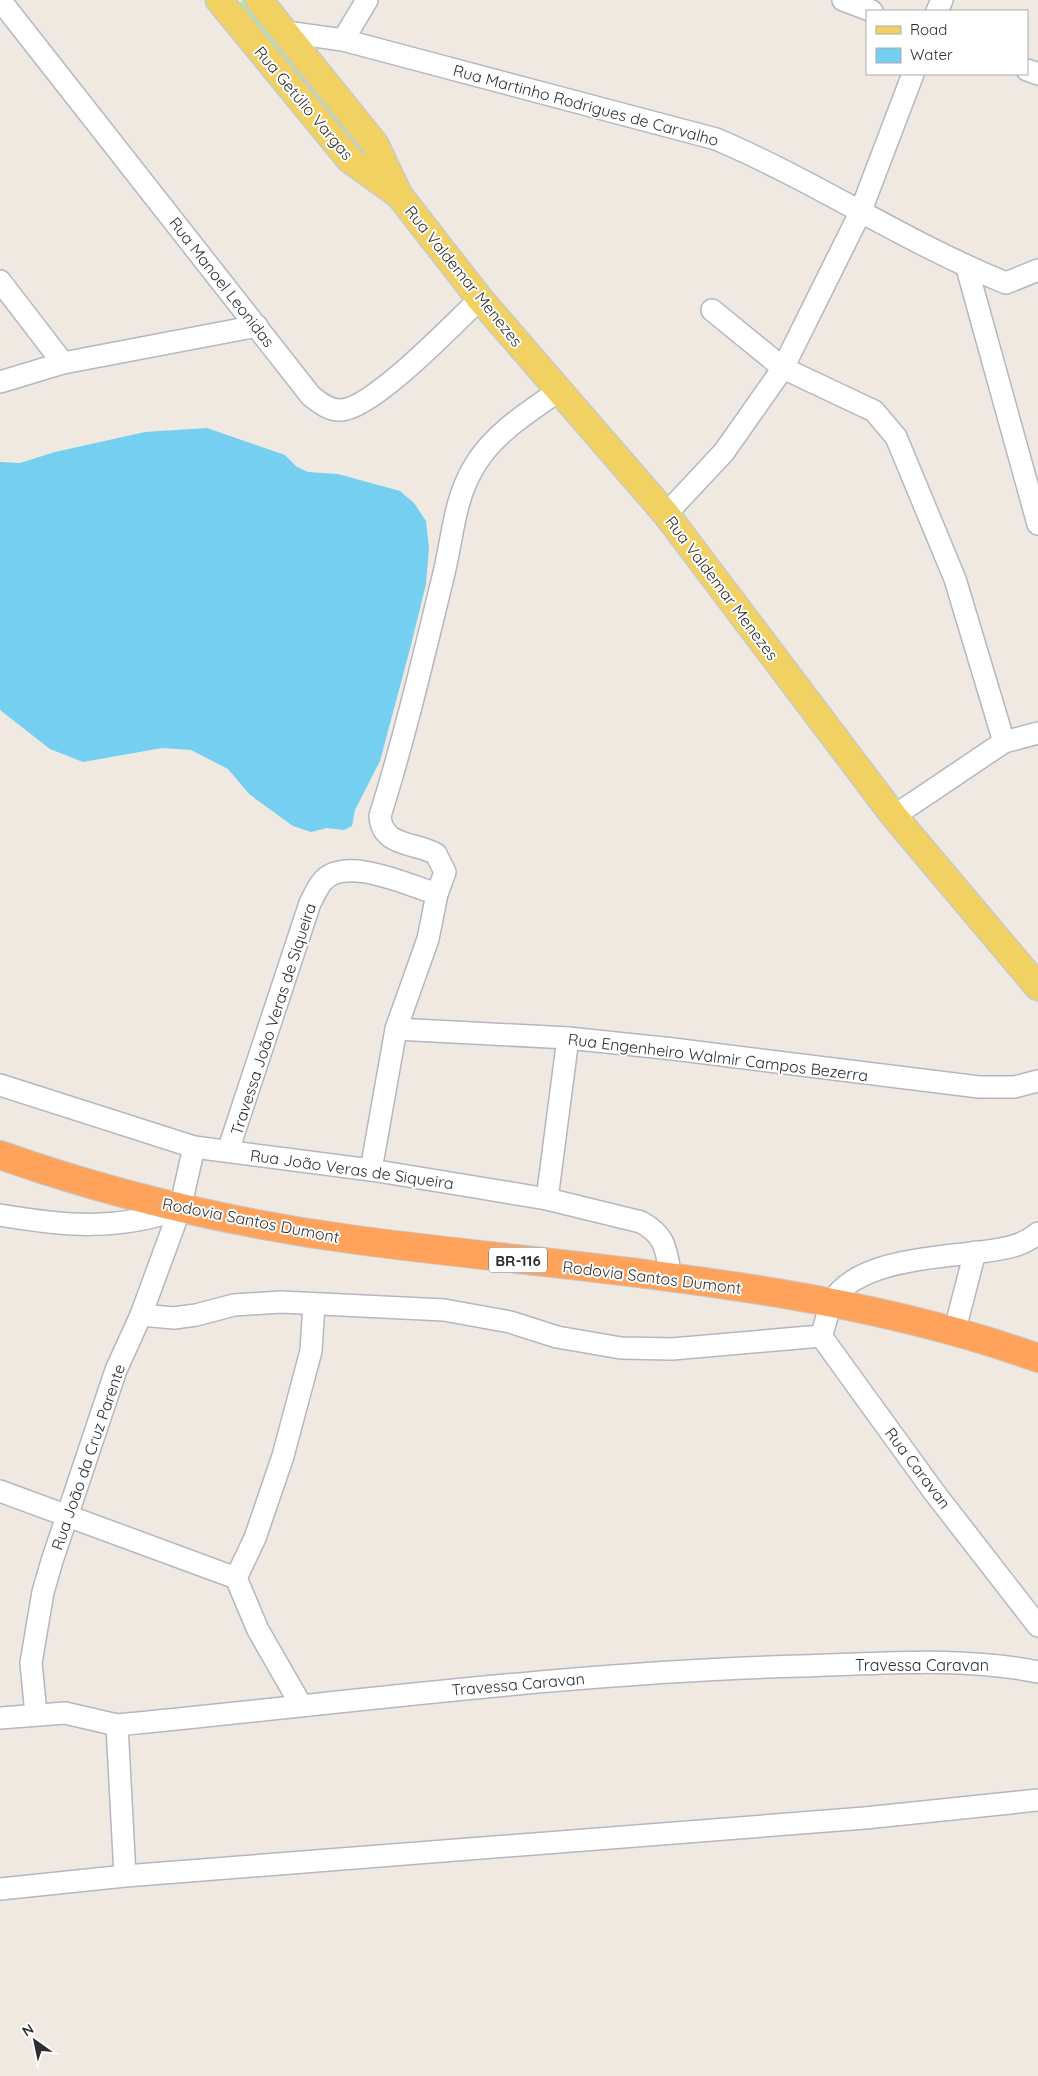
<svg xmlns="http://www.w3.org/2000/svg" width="1038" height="2076" font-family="Quicksand,sans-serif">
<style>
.green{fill:#b6e59e}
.water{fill:#75cff0}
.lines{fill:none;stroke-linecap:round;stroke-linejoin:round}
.minor-casing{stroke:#b4b7c1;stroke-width:24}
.major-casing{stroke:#c9c9c9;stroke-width:29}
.highway-casing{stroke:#c9c9c9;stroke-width:30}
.minor{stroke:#fff;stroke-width:21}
.major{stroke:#f2d163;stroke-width:26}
.highway{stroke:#ffa35c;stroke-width:28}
.labels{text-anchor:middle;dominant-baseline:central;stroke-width:4;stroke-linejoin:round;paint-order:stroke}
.shield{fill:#fff;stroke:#6d6d6d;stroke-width:1}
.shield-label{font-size:15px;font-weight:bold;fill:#2e2e2e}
.street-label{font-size:16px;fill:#2e2e2e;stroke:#fff}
</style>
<rect width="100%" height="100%" fill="#efe9e1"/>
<path class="green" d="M243 0H248L374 149 361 160 237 6Z"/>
<path class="water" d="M207 428 285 455 297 467 308 472 338 474 400 491 414 503 426 521 429 548 426 584 411 645 380 761 355 810 352 826 344 830 327 828 311 832 293 826 249 794 228 769 191 750 162 748 83 762 50 749 0 710V462L20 463 55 452 145 432Z"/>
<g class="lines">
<defs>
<g id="minor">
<path d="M0 0 311 396C320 403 330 411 341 410 373 409 454 323 480 299"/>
<path d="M843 0 872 11"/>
<path d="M937 11 942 0"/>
<path d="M286 32 343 40 716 139C815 181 905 242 1006 283L1038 270"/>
<path d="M343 40 367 0"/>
<path d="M1027 70 1038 74"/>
<path d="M967 268 1038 524"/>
<path d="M0 281 63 363"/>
<path d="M712 310 783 368 874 411 896 437 955 579 1004 742"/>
<path d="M0 382 63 363 257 326"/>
<path d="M666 514 724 452 783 368 860 213 913 74"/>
<path d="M894 816 1004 742 1038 733"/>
<path d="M437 894 445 872 436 854C415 842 382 847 380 816 405 736 424 655 444 573 453 536 454 499 475 465 495 432 529 412 560 390"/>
<path d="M396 1029 568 1038 673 1049 979 1087H1014L1038 1081"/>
<path d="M0 1085 194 1147 371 1170 481 1188 547 1199 641 1222C667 1236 666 1251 671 1278"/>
<path d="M228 1151 310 903C314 896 317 888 322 882 344 854 410 886 437 894L428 939 396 1029 371 1170"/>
<path d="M547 1199 568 1038"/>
<path d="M0 1215C66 1226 116 1231 180 1209"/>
<path d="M1038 1233C1022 1247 1002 1249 981 1252 940 1257 852 1260 831 1304 827 1314 825 1326 821 1336L934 1492 1038 1626"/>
<path d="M141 1315 174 1318 196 1315 234 1305 281 1302 444 1310 510 1322 557 1337 621 1348 672 1349 821 1336"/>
<path d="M954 1333 975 1252"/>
<path d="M0 1491 236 1578 258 1630 301 1705"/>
<path d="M236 1578 255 1538 283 1456 311 1351 314 1304"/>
<path d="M36 1714 31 1663 43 1592 52 1561 116 1370 141 1315 180 1209 194 1147"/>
<path d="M0 1718 65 1713 117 1725C345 1703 573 1672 802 1666 881 1664 960 1656 1038 1672"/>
<path d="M117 1725 125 1876"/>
<path d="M0 1889 125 1876 865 1818 1038 1800"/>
</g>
<g id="major">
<path d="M219 0 350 160 399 195"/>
<path d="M259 0 375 144 399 195 480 299 666 514 894 816 1038 987"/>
</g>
<path id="highway" d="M0 1155C116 1196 236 1224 357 1240 583 1270 823 1281 1038 1358"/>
</defs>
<use href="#minor" class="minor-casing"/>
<use href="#major" class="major-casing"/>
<use href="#highway" class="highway-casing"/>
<use href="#minor" class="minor"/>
<use href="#major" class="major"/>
<use href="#highway" class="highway"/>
</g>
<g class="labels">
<rect class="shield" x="489" y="1247.5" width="58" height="25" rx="4"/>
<g class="shield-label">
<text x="518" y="1260">BR-116</text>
</g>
<g class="street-label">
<text transform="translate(304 103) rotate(50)">Rua Getúlio Vargas</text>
<text transform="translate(586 105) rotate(15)">Rua Martinho Rodrigues de Carvalho</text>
<text transform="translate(464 276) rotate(51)">Rua Valdemar Menezes</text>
<text transform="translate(222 282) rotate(52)">Rua Manoel Leonidas</text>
<text transform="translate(722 588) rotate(53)">Rua Valdemar Menezes</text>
<text transform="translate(273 1019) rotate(-72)">Travessa João Veras de Siqueira</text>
<text transform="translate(718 1057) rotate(7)">Rua Engenheiro Walmir Campos Bezerra</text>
<text transform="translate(352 1169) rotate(8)">Rua João Veras de Siqueira</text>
<text transform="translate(251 1220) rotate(11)">Rodovia Santos Dumont</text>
<text transform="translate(652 1277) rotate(7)">Rodovia Santos Dumont</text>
<text transform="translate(88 1457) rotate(-71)">Rua João da Cruz Parente</text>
<text transform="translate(918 1468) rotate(53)">Rua Caravan</text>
<text x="922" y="1665">Travessa Caravan</text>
<text transform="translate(518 1684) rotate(-5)">Travessa Caravan</text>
</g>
</g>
<rect x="866" y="10" width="162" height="65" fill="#ffffff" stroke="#ababab"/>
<rect x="876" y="26" width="25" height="8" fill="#f2d163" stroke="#ababab"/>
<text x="910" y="35" font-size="15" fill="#2e2e2e">Road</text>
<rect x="876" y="48" width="25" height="15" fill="#75cff0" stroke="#ababab"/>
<text x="910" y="60" font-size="15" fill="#2e2e2e">Water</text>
<g transform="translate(35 2041) rotate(327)" stroke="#ffffff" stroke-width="4" paint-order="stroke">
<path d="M0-4L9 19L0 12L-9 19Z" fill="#2e2e2e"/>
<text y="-8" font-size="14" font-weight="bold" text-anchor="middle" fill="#2e2e2e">N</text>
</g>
</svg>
